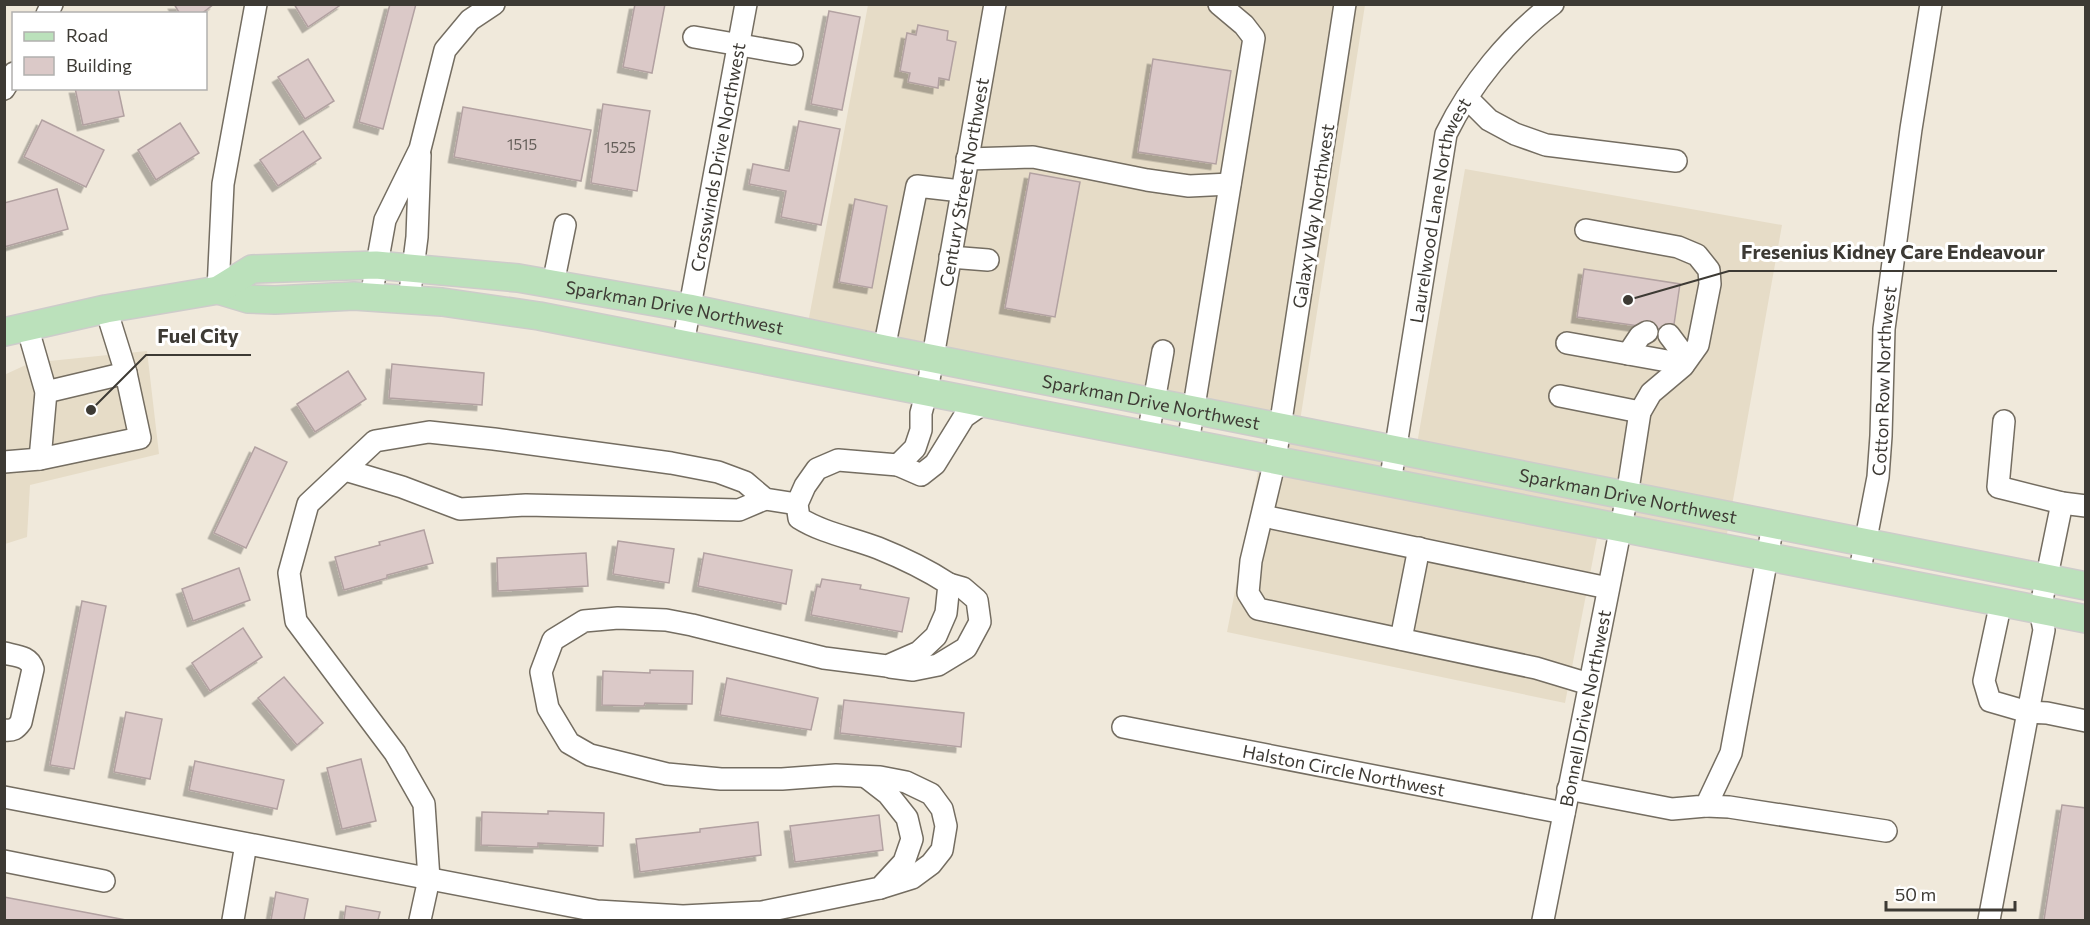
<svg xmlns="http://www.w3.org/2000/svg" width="2090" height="925" font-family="Commissioner,sans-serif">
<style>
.built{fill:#e6dcc7}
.building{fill:#dbc9c8;stroke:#b2a1a1;stroke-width:1.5;filter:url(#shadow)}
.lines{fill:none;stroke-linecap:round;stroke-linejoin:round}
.minor-casing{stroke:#746d61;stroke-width:24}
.major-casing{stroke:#cdccca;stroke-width:30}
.minor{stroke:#fff;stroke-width:21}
.major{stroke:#bbe1bb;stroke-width:27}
.labels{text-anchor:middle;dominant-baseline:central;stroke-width:6;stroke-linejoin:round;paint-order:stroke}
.number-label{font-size:15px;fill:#645e59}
.street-label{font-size:18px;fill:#3d3a34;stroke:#fff}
.leader{fill:none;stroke:#3d3a34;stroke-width:2}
.callout-dot{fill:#3d3a34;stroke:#fff;stroke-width:2}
.callout-label{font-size:20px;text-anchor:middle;font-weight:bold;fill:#3d3a34;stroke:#fff;stroke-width:6;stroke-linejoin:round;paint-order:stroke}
</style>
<defs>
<filter id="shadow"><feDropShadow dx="-5.5" dy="5.5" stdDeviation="0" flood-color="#0004"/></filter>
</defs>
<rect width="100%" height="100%" fill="#f0e9db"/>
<g class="built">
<path d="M868 5H1365L1300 421 1417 444 1465 169 1782 225 1723 556 1598 533 1565 703 1227 632 1256 483 1267 416 808 323Z"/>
<path d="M147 351 159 454 30 485 27 537 5 544 4 375 30 363Z"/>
</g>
<g class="building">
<path d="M174 4H214L201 14H180Z"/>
<path d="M294 4H342L308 27Z"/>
<path d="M390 4H416L383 129 359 122Z"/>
<path d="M635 4H665L652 73 623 67Z"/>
<path d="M829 11 860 17 842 110 811 104Z"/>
<path d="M918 25 948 31 947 40 956 42 949 80 939 78 938 88 908 82 910 73 900 71 907 33 916 35Z"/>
<path d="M308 59 334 101 305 119 278 77Z"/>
<path d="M1153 59 1231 71 1216 164 1138 152Z"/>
<path d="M75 88H118L124 116 83 125Z"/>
<path d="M603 104 650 111 637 191 591 183Z"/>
<path d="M463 107 591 130 581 181 454 157Z"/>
<path d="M42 120 104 150 86 187 24 157Z"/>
<path d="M799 121 840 129 821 225 781 217 786 191 749 184 753 164 789 171Z"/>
<path d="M180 123 199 153 156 180 138 150Z"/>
<path d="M303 131 321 158 278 186 260 160Z"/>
<path d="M1030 173 1080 182 1055 317 1005 308Z"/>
<path d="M57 189 68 229 4 247V203Z"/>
<path d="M855 199 887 206 872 288 839 282Z"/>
<path d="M1584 269 1680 284 1673 331 1577 317Z"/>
<path d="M392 364 484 373 482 405 389 398Z"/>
<path d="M348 371 366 399 315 432 297 404Z"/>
<path d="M255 447 287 462 246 548 214 533Z"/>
<path d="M424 530 433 563 387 575V578L344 590 335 557 380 545 379 542Z"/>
<path d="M618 541 674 549 669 583 613 574Z"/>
<path d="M586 553 588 586 498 591 497 558Z"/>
<path d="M704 553 792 570 786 604 698 586Z"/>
<path d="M239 568 250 600 193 621 182 589Z"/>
<path d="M822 579 861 585 860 589 909 598 902 632 811 615 817 586 820 587Z"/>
<path d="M82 601 106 606 74 769 50 765Z"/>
<path d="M243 628 262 657 210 691 192 663Z"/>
<path d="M650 670 693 671 692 704 645 703 644 706 602 705 603 671 650 673Z"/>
<path d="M284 677 323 723 297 745 258 698Z"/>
<path d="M727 678 818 698 811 730 720 715Z"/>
<path d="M844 700 964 713 961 747 840 733Z"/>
<path d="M126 712 162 719 150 779 114 772Z"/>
<path d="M361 759 376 821 342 829 327 768Z"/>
<path d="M195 761 284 780 277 809 189 790Z"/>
<path d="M2062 805 2086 808V920H2044Z"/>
<path d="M548 811 604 813 603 846 538 843V847L481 845 482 812 548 814Z"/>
<path d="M879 815 883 850 795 862 790 826Z"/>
<path d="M758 822 761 855 640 872 636 839 700 832V829Z"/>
<path d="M276 892 308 899 304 920H271Z"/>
<path d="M4 897 126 920H4Z"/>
<path d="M346 906 380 912 378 920H344Z"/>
</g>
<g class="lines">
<defs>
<g id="minor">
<path d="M1345 4 1275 460 1251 561 1248 593 1258 609 1536 668 1589 684"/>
<path d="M47 14 52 4"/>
<path d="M694 37 792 54"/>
<path d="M4 89 14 73"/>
<path d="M1467 98 1489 120 1515 134 1546 145 1676 161"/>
<path d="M967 159 1033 157 1147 180 1189 186 1230 184"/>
<path d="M950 257 988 260"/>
<path d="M553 284 565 225"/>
<path d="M218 290 223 184 256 4"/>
<path d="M371 297 385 220 420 149 445 50 470 20 494 4"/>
<path d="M409 300 417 237 420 155"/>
<path d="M27 326 46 392 40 459"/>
<path d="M1669 335 1678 347 1679 363"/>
<path d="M1567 343 1684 364"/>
<path id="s1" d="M683 344 746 4"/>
<path d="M884 349 917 186 961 191"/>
<path d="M1628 354 1640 336 1647 332"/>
<path d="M46 392 126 373"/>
<path d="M1560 396 1640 412"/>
<path d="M2004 421 1998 487 2062 503 2086 506"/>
<path d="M1148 435 1163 351"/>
<path d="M1188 443 1254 38 1244 25 1219 4"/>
<path d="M4 462 40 459 140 438 126 373 106 309"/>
<path d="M898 465 921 475 935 464 964 417 984 403"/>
<path d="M345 470 402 487 460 509 526 505 739 510 765 499"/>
<path id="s2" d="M1390 483 1446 134C1470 85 1509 37 1553 4"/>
<path d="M1263 516 1608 588"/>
<path id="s3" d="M1859 575 1878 477 1881 436 1884 329 1911 129 1931 4"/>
<path d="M2001 602 1984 681 1990 701 2028 712 2044 630 2040 610 2062 503"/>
<path d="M1401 639 1419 548"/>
<path d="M4 653C16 656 30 656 33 669L21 722C16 729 13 731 4 730"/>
<path d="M890 667 913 670 938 665 966 648 980 622 977 600 963 588 949 584"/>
<path id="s4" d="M1123 727 1564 813"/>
<path d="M1568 789 1672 809 1706 806 1731 753 1773 525"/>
<path d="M4 797 597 911 683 916 762 912 880 888 904 862 912 839 907 818 888 794 866 777"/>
<path d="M1706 806 1729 807 1886 831"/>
<path d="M4 861 104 881"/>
<path id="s5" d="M880 888 912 878 931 864 942 850 946 826 942 809 931 794 906 782 880 777 836 775 782 779H721L667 774 590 755 569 743 548 708 541 672 553 640 584 621 618 618 666 620 692 625 824 658 887 666 919 652 936 636 946 613 949 584C926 569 903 558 878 548 852 538 823 533 799 518L797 504 805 486 817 469 838 460 898 465 915 448 921 430V413L927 391 995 4"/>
<path d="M233 920 246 844"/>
<path d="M420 920 429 879 424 804 395 753 296 621 289 573 308 504 375 441 429 432 494 439 671 463 718 472 745 482 765 499 797 504"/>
<path id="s6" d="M1543 920 1627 496 1640 412 1651 393 1683 366 1698 345 1710 284 1709 270 1697 255 1678 247 1586 230"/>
<path d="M1989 920 2028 712 2047 713 2086 721"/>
</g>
<g id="major">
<path d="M218 290 248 299 275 300 354 296 442 302 539 316 2086 619"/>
<path id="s7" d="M4 332 106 309 218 290 252 269 376 265 518 278 689 308 884 349 2086 586"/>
</g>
</defs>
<use href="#minor" class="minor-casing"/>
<use href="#major" class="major-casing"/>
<use href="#minor" class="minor"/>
<use href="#major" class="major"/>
</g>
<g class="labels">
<g class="number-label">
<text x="522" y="144">1515</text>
<text x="620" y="147">1525</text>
</g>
<g class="street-label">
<text stroke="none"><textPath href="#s1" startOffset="190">Crosswinds Drive Northwest</textPath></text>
<text stroke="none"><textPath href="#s5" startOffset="1672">Century Street Northwest</textPath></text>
<text stroke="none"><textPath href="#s2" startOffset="278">Laurelwood Lane Northwest</textPath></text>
<text transform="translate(1313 216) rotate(-81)">Galaxy Way Northwest</text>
<text stroke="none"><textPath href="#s7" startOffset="684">Sparkman Drive Northwest</textPath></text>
<text stroke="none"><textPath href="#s3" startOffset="196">Cotton Row Northwest</textPath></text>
<text stroke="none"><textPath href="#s7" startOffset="1170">Sparkman Drive Northwest</textPath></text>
<text stroke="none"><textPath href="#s7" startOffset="1656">Sparkman Drive Northwest</textPath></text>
<text stroke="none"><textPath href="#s6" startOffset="216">Bonnell Drive Northwest</textPath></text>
<text stroke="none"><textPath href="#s4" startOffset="225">Halston Circle Northwest</textPath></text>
</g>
</g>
<path class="leader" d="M1628 300L1729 271H2057M91 410L146 355H251"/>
<g class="callout-dot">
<circle cx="1628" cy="300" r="6"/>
<circle cx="91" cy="410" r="6"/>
</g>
<g class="callout-label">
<text x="1893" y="259">Fresenius Kidney Care Endeavour</text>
<text x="198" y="343">Fuel City</text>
</g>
<rect width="2090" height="925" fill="none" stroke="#3d3a34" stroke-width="12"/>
<rect x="12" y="12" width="195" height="78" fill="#ffffff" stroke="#b1b0ae" stroke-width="1.5"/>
<rect x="24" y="32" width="30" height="9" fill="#bbe1bb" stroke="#b1b0ae" stroke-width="1.5"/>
<text x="66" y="42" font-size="18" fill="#3d3a34">Road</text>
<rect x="24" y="57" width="30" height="18" fill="#dbc9c8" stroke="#b1b0ae" stroke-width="1.5"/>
<text x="66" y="72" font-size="18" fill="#3d3a34">Building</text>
<path d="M1886 901v9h129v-9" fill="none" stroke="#3d3a34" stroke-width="3"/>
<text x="1895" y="901" font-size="18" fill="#3d3a34" stroke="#ffffff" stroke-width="4.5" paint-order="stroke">50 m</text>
</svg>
